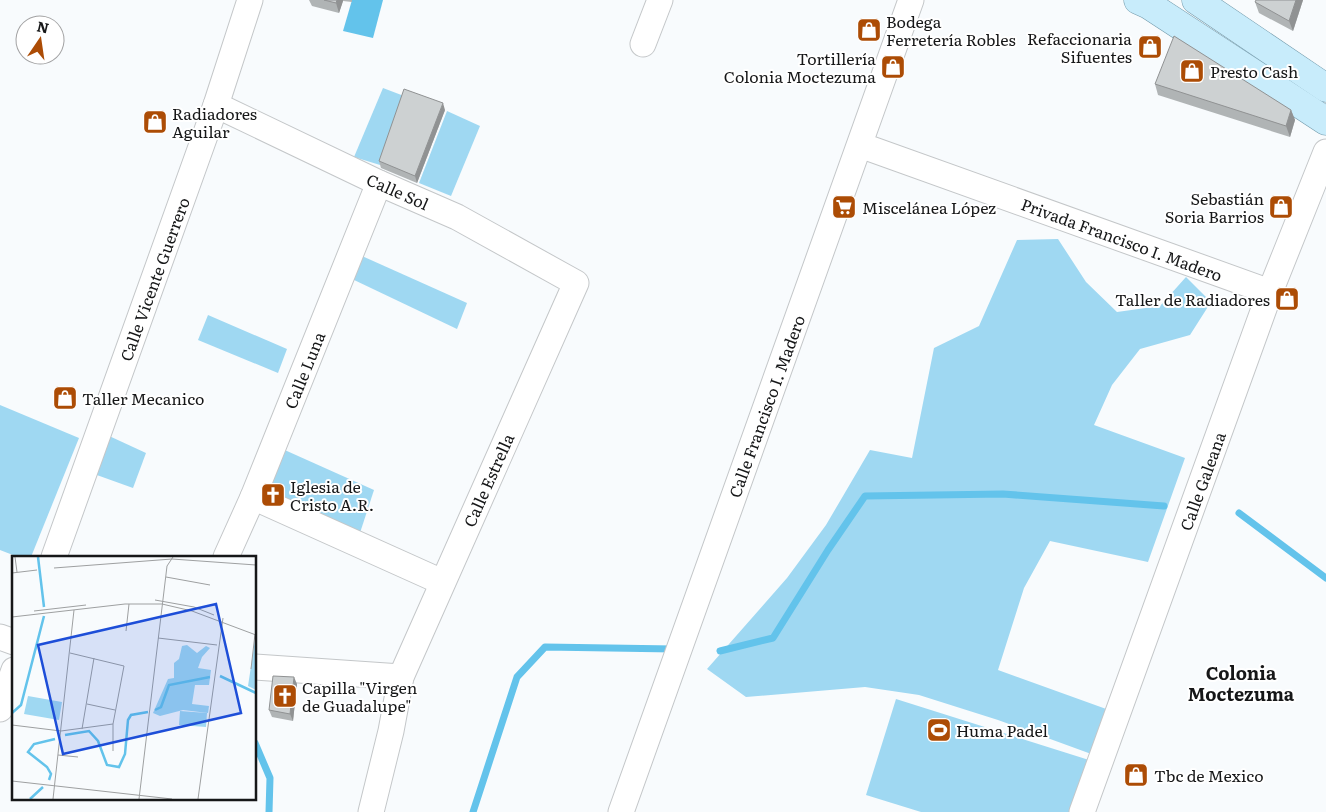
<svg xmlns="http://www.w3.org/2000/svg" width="1326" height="812" font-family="Literata,serif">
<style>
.green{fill:#9fd8f2}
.water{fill:#63c3eb}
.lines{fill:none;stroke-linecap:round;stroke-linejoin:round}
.stream{stroke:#63c3eb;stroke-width:7}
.minor-casing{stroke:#c4c7c9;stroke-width:27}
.primary-casing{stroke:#7299aa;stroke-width:29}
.minor{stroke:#fff;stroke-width:25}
.primary{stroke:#c8ecfb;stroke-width:28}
.wall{fill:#b0b4b5}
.shaded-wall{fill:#909293}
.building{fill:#cdd1d2;stroke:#909293}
.labels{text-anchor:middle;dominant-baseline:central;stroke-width:4;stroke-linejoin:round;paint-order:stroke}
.poi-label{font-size:16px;fill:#161718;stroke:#fff;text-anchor:start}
.street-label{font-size:16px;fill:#161718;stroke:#fff}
.neighbourhood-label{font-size:18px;font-weight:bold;fill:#161718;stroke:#fff}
.inset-river{fill:none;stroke:#63c3eb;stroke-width:2.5}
.inset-road{fill:none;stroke:#9ea0a1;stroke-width:1}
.view{fill:#1d4ed8;fill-opacity:0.15;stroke:#1d4ed8;stroke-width:2.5}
.inset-edge{fill:none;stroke:#161718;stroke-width:2.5}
</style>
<rect width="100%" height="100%" fill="#f8fbfd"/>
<g class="green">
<path d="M383 88 404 96 380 165 354 157Z"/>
<path d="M447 111 480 126 451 196 419 183Z"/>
<path d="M1058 239 1086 282 1117 312 1160 306 1186 277 1211 302 1190 335 1140 349 1112 385 1094 425 1185 458 1148 562 1050 541 1024 588 998 670 1109 710 1094 755 998 720 919 695 865 687 746 697 707 669 787 578 826 525 870 450 912 458 934 348 979 326 1017 240Z"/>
<path d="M362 256 467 303 457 329 352 279Z"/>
<path d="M208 315 287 349 278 373 198 340Z"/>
<path d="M0 405 79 438 31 557H18L0 550Z"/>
<path d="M107 435 146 453 133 488 94 474Z"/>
<path d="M278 447 374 490 358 539 259 496Z"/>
<path d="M896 699 1089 760 1073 812H921L866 795Z"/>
</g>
<path class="water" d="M352 0H383L373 38 343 31Z"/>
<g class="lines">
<g class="stream">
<path d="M1239 513 1326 578"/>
<path d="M720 651 773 638 828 550 865 496 1003 494 1164 506"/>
<path d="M255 743 270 778 269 812"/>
<path d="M473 812 517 677 545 647 674 649"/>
</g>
<defs>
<g id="minor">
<path d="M643 44 660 0"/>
<path d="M216 105 379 183 457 217 576 283 401 677 391 731 371 812"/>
<path d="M860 145 1270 292"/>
<path d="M253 497 442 582"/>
<path d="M54 557 216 105 250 0"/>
<path d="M226 557 253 497 379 183"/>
<path d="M0 637 14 642"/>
<path d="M255 667 401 677"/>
<path d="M0 709 14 670"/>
<path d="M621 812 911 0"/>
<path d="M1082 812 1270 292 1326 152"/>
</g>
<g id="primary">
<path d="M1138 0 1149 5 1326 121"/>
<path d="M1196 0 1326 88"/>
</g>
</defs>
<use href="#minor" class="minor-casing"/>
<use href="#primary" class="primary-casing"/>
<use href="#minor" class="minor"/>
<use href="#primary" class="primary"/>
</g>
<g class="wall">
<path d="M309 0H352V2L343 1 339 13 312 6Z"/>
<path d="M1303 0 1293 31 1259 13 1255 2Z"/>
<path d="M1155 84 1291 110 1295 120 1290 137 1158 95Z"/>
<path d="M445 110 417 183 381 168 379 161Z"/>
<path d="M297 684 293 721 272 717 269 710Z"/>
</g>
<g class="shaded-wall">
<path d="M337 0H343V1L339 13 336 3Z"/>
<path d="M1296 0H1303L1293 31 1289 21Z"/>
<path d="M443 103 445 110 417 183 415 176Z"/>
<path d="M1291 110 1295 120 1290 137 1286 126Z"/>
<path d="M294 677 297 684 293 721 290 714Z"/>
</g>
<g class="building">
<path d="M324 0H337L336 3Z"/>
<path d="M1256 0H1296L1289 21 1255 2Z"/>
<path d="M1174 36 1291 110 1286 126 1155 84Z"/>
<path d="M404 89 443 103 415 176 379 161Z"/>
<path d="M273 676 294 677 290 714 269 710Z"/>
</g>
<defs>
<symbol id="shop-square" viewBox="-11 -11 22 22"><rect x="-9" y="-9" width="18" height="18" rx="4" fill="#ac4c05" stroke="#fff"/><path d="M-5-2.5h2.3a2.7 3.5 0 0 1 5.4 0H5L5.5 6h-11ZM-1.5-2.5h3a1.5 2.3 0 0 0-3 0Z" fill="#fff"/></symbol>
<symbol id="supermarket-square" viewBox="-11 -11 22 22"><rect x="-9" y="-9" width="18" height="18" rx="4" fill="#ac4c05" stroke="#fff"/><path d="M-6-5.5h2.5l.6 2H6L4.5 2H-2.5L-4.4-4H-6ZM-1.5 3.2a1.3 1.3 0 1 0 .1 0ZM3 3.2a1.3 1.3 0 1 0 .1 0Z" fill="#fff"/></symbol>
<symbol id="church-square" viewBox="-11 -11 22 22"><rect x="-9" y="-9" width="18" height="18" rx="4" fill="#ac4c05" stroke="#fff"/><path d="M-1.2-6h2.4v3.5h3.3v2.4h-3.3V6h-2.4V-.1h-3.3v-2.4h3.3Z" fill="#fff"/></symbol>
<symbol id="stadium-square" viewBox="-11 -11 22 22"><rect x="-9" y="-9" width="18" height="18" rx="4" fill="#ac4c05" stroke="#fff"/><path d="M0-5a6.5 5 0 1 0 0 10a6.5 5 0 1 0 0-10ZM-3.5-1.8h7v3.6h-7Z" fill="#fff"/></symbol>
</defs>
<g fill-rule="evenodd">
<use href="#shop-square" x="855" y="16" width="28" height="28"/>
<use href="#shop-square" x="1136" y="33" width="28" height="28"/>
<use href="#shop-square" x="879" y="53" width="28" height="28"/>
<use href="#shop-square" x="1178" y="57" width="28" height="28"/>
<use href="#shop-square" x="141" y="108" width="28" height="28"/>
<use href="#supermarket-square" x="830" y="193" width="28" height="28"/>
<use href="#shop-square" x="1267" y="193" width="28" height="28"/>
<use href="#shop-square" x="1273" y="285" width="28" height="28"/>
<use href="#shop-square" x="51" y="384" width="28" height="28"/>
<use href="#church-square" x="259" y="481" width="28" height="28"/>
<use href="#church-square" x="271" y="682" width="28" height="28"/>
<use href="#stadium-square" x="925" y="716" width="28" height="28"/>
<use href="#shop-square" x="1122" y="761" width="28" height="28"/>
</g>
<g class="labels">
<g class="poi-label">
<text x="886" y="21">Bodega<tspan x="886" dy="18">Ferretería Robles</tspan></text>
<text x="1132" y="38" text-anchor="end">Refaccionaria<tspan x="1132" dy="18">Sifuentes</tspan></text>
<text x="876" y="58" text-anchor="end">Tortillería<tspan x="876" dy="18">Colonia Moctezuma</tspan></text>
<text x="1210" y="71">Presto Cash</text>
<text x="172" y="113">Radiadores<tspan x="172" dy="18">Aguilar</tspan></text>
<text x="1264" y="198" text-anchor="end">Sebastián<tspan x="1264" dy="18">Soria Barrios</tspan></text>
<text x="862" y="207">Miscelánea López</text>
<text x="1270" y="299" text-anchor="end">Taller de Radiadores</text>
<text x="82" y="398">Taller Mecanico</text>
<text x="290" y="486">Iglesia de<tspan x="290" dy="18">Cristo A.R.</tspan></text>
<text x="302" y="687">Capilla "Virgen<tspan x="302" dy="18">de Guadalupe"</tspan></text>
<text x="956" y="730">Huma Padel</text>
<text x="1154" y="775">Tbc de Mexico</text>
</g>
<g class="street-label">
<text transform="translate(398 191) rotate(24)">Calle Sol</text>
<text transform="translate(1122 239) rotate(20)">Privada Francisco I. Madero</text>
<text transform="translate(154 279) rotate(-70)">Calle Vicente Guerrero</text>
<text transform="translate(304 370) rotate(-68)">Calle Luna</text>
<text transform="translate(766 406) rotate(-70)">Calle Francisco I. Madero</text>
<text transform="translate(488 480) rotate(-66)">Calle Estrella</text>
<text transform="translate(1202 481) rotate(-70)">Calle Galeana</text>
</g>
<g class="neighbourhood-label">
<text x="1241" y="672">Colonia<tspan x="1241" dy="21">Moctezuma</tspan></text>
</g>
</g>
<g transform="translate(12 556)">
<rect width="244" height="244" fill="#f8fbfd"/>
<path d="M243 84H244V134L236 130ZM175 89 185 97 194 90 198 92 190 101 186 112 199 114 197 129H183L180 148 197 150 196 157 171 154 148 160 141 157 156 123 162 122V107L167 103 170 90ZM16 140 50 146 47 164 12 158ZM168 155 195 157 194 171 167 169Z" fill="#9fd8f2"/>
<path class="inset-river" d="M26 1 32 51M208 120 244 137M143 154 149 151 157 129 198 121M0 157 9 149 32 60M53 179 77 175 86 185 95 209 107 211 113 198 116 164 119 159 136 156M37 224 39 218 35 211 16 196 22 188 43 183M18 243 31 231"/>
<path class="inset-road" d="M3 1 5 16M42 12 160 3 244 9M0 17 25 14M154 21 198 29M143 44 182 51 202 59M22 55 74 49M0 61 113 48H150L180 55 244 79M114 75 117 48M146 82 205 89M58 97 112 110 101 168V195M239 113 243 78M75 148 103 154M0 169 49 175 101 168M70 173 82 102M46 199 66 201M0 225 160 243M41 243 62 54M127 243 155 10 161 1M186 243 211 62"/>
<path class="view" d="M204 48 229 157 51 198 26 89Z"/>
<rect width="244" height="244" class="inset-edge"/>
</g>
<g transform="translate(40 40) rotate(13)"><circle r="24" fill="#ffffff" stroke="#a2a2a3"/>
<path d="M0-4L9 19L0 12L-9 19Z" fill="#ac4c05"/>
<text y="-8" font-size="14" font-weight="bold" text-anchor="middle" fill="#161718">N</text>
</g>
</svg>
